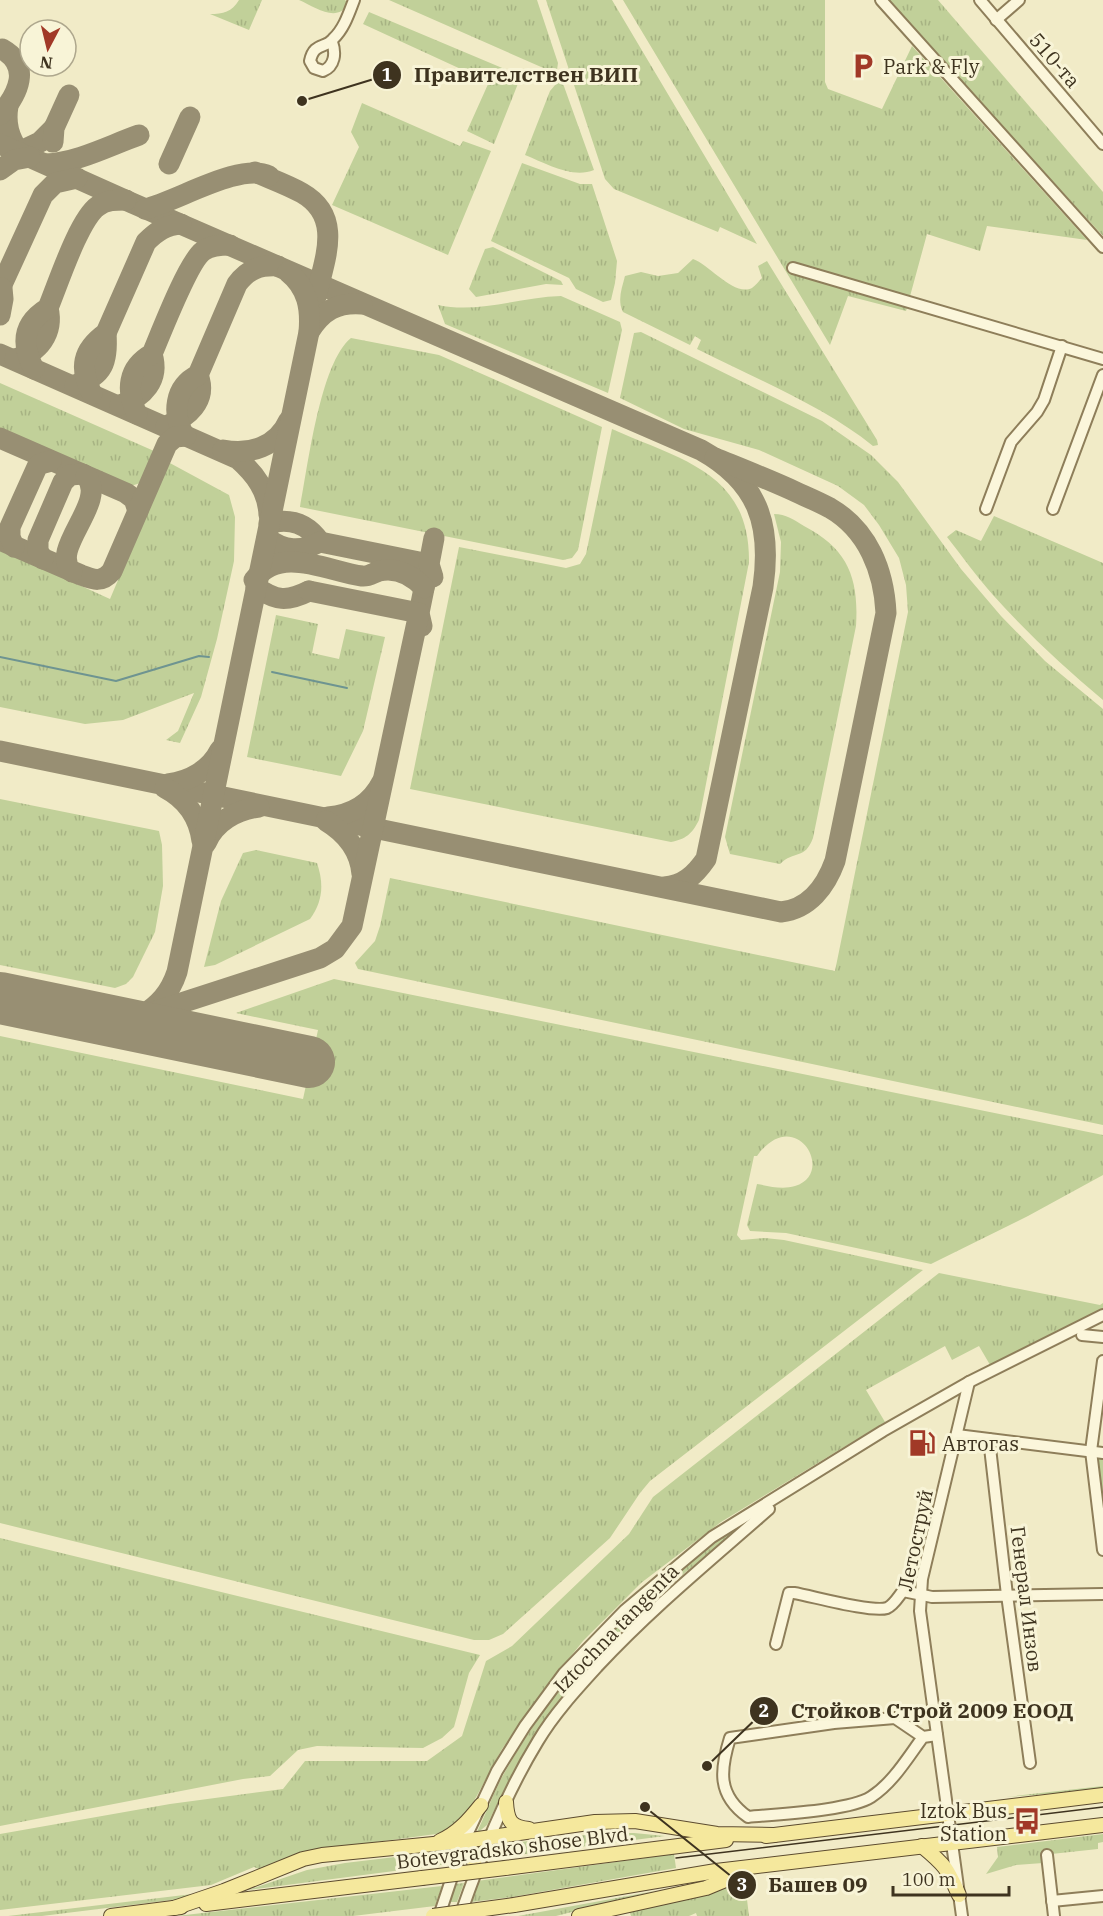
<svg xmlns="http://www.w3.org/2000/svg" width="1103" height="1916" font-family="'IBM Plex Serif',serif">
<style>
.grass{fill:url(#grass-tufts)}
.green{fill:#c1d099}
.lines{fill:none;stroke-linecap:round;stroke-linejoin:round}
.stream{stroke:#6e9491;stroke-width:2}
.taxiway{stroke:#988f73;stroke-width:21}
.runway{stroke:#988f73;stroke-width:52}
.minor-casing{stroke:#8e7e5a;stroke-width:14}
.major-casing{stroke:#5c4b2f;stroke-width:16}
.minor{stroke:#fbf6db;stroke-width:10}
.major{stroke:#f5e89d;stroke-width:14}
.tram{stroke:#3e331f;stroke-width:1.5}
.major-bridge-casing{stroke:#5c4b2f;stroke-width:16;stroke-linecap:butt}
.major-bridge{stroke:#f5e89d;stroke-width:14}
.labels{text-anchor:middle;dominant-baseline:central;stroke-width:6;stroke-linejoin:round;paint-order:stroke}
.street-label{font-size:20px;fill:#3e331f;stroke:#f8f4d7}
.poi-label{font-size:20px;fill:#3e331f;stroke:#f8f4d7;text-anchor:start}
.leader{fill:none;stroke:#3e331f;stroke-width:2}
.callout-dot{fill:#3e331f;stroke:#f8f4d7;stroke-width:2}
.mark-label{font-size:18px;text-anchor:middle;font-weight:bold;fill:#fff}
.callout-label{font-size:21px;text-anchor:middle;font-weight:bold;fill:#3e331f;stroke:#f8f4d7;stroke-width:6;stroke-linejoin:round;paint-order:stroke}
</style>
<defs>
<pattern id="grass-tufts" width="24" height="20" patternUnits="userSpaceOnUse" patternTransform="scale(1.5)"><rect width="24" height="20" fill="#c1d099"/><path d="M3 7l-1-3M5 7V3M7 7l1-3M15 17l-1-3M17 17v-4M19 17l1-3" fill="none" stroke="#a7b383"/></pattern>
</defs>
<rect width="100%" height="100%" fill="#f1ebc7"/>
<g class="grass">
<path d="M239 0H262L249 30 210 14C223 14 232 12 239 0Z"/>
<path d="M299 0H345L348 3C338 24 315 7 299 0Z"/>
<path d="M389 0H537L558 63 557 70 550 79 548 70Z"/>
<path d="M546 0H612L757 244 720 227 718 232 614 189 605 179Z"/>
<path d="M623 0H825V82L828 89 882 109 912 46 1087 240 987 226 980 251 927 234 906 311 848 296 830 345Z"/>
<path d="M886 0H938L1103 192V236Z"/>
<path d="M369 12 521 76 494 144 467 131 489 82 363 24Z"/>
<path d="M561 78 594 170C572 179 545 163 525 155L550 91Z"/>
<path d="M362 103 460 146 463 141 491 151 448 255 332 205 359 147 351 132Z"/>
<path d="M522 163 580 184H592L617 261 615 283 611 300 603 302 576 289 569 278 491 241Z"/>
<path d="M493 247 561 281 563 285 546 284 476 297 469 289 485 249Z"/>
<path d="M693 259C710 265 734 297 752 288 755 286 759 281 762 278L758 266 767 261 877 440 878 445 873 446C824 406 754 378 697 349L701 340 695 336 690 345 623 312C617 300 622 288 625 276L641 272 658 276 678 273Z"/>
<path d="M561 296 620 322 622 330 608 393 445 324 438 305C478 314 520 297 561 296Z"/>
<path d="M641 332 822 421 871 455 898 482 961 569 1001 616 1045 661 1103 709V1125L358 969 355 963 375 941 380 926 390 878 835 971 908 612 906 585 899 558 879 525 864 505 838 486 759 450 684 429 620 398 634 333Z"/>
<path d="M351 338 439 355 602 427 578 550 572 558 563 560 300 507C308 466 320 363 351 338Z"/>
<path d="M0 383 154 451C158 464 148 482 134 485 130 487 124 485 120 485L0 432Z"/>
<path d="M612 429C681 460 750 472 749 562L699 820C692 834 686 839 671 842L410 789 459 547 566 568 580 564 586 554Z"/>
<path d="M168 462 229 495 235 517 234 561 217 639 201 697 180 743 166 740 178 731 194 693 123 720 85 724 0 707V549L110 599Z"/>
<path d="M774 514C786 514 794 520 804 526 848 549 859 578 856 626L813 838C805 860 794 850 780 864L730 854 725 837 780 572 781 542Z"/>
<path d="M994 516 1103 563V700C1064 667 1027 633 993 595 977 577 962 556 947 537L956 530 981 541Z"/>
<path d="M276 615 318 624 312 653 339 659 346 629 385 637 363 731 341 776 247 757Z"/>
<path d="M0 799 159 831 162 845 163 886 155 932 133 977 126 984 115 988 0 965Z"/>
<path d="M256 850 317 863C324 884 323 901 310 919L215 965 204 967 221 901 243 853Z"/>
<path d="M334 979 1103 1135V1175L1028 1216 931 1264 786 1233 750 1231 747 1225 757 1184C769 1186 782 1190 795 1186 837 1173 795 1103 757 1156H754L737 1235 741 1240 765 1238 784 1240 923 1270 650 1481 640 1493 610 1538 503 1634 489 1640H474L0 1523V1036L303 1099 318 1030 236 1013Z"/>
<path d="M939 1273 1100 1305 1103 1303V1315L993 1370 979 1346 952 1360 945 1346 866 1390 885 1422 721 1522 641 1583 583 1641 539 1696 502 1749 466 1816 451 1828 436 1834 317 1850 261 1870 254 1867 211 1885 0 1910V1834L170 1804 283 1789 305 1761H427L462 1736 486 1661 512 1646 629 1534 653 1497Z"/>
<path d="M727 1534H732C691 1568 648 1601 612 1640 561 1695 519 1758 487 1825L476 1834C485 1816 492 1797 501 1779 555 1681 635 1598 727 1534Z"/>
<path d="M0 1538 480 1655 469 1673 454 1727 442 1738 423 1748 317 1746 298 1750 270 1776 243 1779 0 1826Z"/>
<path d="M1103 1786V1790L1006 1797Z"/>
<path d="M605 1833H634L665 1836 486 1859 492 1845Z"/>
<path d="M1103 1834V1842L1098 1843V1849L1042 1855 1043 1863 1016 1865 986 1874 998 1857 997 1847Z"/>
<path d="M454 1850 448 1864 248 1890 307 1870 345 1863Z"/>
<path d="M674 1854 676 1868 512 1897 471 1902 477 1881Z"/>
<path d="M464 1883 457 1902H449L455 1884Z"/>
<path d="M745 1883 749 1916H697L696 1913 689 1916H631L629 1910Z"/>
<path d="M442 1886 435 1906 353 1916H176Z"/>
<path d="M655 1891 556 1916H518Z"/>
<path d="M201 1893 188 1898 42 1916H8Z"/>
</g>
<path class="green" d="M1091 1451 1103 1453V1527Z"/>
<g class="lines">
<g class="stream">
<path d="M0 657 116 681 199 656 209 657"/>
<path d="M272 672 347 688"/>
</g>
<g class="taxiway">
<path d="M8 106C5 124 9 137 19 152L40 142 54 128"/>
<path d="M0 115C18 94 32 66 2 49"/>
<path d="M53 142 54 128 69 95"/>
<path d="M0 144 132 203 701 450C758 482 772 524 763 587L706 859C695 875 683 886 664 887"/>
<path d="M46 164C79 162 108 146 139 135"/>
<path d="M169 164 190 117"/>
<path d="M0 170 14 160 30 157"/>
<path d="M255 172C271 179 288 185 302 193 344 217 324 260 316 297"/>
<path d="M145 209C178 201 240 162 269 176"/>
<path d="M0 289 43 195 55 183 77 178"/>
<path d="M0 315 3 299 2 288"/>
<path d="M309 332C322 311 337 302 362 304"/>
<path d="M0 354 238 459C255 474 268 491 269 515"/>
<path d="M15 359C39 353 54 333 48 308"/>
<path d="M34 369C21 344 22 324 48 308 58 284 79 219 98 206 106 200 116 200 126 200"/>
<path d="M75 385C104 376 108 361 106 333"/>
<path d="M92 394C79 368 82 350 106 333L146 242C157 231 166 225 181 224"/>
<path d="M120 405C143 398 160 380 152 354"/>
<path d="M137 414C126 391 127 368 152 354 161 333 188 262 203 251 211 245 221 245 230 245"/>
<path d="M166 426C187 418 208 401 198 375"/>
<path d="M184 435C172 414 174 387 198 375L237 284C248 269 260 265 278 266"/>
<path d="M0 438 126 493 134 499 138 511"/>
<path d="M223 450C250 455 277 447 289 420"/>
<path d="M269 523C291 518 307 523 320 542"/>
<path d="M267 538C284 551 301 552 320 542L429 564 419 613 422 626"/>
<path d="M0 540 81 575C94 580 102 583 112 571L167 444 175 437 186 436"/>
<path d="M14 547 10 537V527L37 467 40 464 51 461"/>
<path d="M43 559 38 551V540L63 482 70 475 83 474"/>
<path d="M72 572C48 549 109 502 86 476"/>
<path d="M433 577 429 564 434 538"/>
<path d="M254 580C280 545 327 571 362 576 368 577 373 573 379 571 397 567 412 575 424 588"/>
<path d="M256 587C276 601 287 602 309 591"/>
<path d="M0 751 781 912C809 909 826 886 835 861L886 613C884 571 868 530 830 508 819 502 807 497 796 492 770 480 742 469 715 458"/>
<path d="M168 784C190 781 210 770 220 750"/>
<path d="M165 788C186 799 199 818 202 841"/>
<path d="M328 817C351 815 371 804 382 782"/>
<path d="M326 821C346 833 360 851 362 874"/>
<path d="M206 843C215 822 236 810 259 807"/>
<path d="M141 1016C159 1005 170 993 177 972L309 332C311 309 308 288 288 272"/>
<path d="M110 1021 132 1019 320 958 335 949 352 926 419 613 309 591"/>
</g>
<path class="runway" d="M0 998 309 1062"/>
<defs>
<g id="minor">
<path d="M881 0 1103 247"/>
<path d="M980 0 1103 144"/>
<path d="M996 20 1019 0"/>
<path d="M332 42C336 53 335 66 323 71L314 68 310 61C314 42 325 49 333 39 344 29 349 13 354 0"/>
<path d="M793 268 1103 359"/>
<path d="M986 509 1011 442 1037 412 1044 400 1062 346"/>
<path d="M1053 509 1103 375"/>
<path d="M1082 1335 1103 1337"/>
<path d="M1103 1361 1091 1451 1103 1550"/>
<path d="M957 1435 1103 1453"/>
<path d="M989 1439 1007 1595 1030 1763"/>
<path d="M776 1644 789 1593H794C812 1596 872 1613 887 1608 894 1605 898 1597 903 1591L932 1597 1103 1594"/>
<path d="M923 1737C908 1757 893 1783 871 1797 849 1811 777 1814 748 1817 717 1795 720 1770 730 1738L834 1723 895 1718 923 1737 937 1735"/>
<path d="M1047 1855 1054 1916"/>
<path d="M1052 1901 1103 1896"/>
<path d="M439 1916 464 1841 497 1771 525 1726 564 1673 625 1610 712 1537 883 1431 969 1382 1103 1315"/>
<path d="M460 1916C481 1856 505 1795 538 1741 554 1714 577 1689 598 1666 651 1609 711 1560 769 1509"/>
<path d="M962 1916 920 1611 922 1579 969 1382"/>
</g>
<g id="major">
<path d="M506 1802C507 1820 510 1827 529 1829"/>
<path d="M766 1836 1103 1795"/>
<path d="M440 1841C458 1833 469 1820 481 1805"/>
<path d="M464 1841 472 1852 476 1872"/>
<path d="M922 1846C945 1865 947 1868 959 1895"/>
<path d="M505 1868 726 1840"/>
<path d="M206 1904 422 1878"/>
<path d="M514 1905 716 1871 1103 1825"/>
<path d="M174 1908 224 1891 303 1859 322 1855 464 1841 595 1822 635 1821 717 1834 774 1835"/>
<path d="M111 1916 181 1907"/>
<path d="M579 1916 706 1888 742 1873"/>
</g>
</defs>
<use href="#minor" class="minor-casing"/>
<use href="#major" class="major-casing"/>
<use href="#minor" class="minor"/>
<use href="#major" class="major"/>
<path class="tram" d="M676 1858 1103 1807"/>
<defs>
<g id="major-bridge">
<path d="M422 1878 505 1868"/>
<path d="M433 1916 514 1905"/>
</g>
</defs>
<use href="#major-bridge" class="major-bridge-casing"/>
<use href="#major-bridge" class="major-bridge"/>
</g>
<defs>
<symbol id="parking-bare" viewBox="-9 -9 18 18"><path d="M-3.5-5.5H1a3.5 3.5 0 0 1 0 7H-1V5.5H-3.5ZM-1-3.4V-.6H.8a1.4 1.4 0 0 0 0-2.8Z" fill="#a13927" stroke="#f8f4d7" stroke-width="2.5" paint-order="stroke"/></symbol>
<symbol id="fuel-bare" viewBox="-9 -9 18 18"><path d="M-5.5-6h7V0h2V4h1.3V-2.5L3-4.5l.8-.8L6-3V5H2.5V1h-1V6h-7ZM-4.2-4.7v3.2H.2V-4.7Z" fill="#a13927" stroke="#f8f4d7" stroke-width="2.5" paint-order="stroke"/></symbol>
<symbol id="bus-bare" viewBox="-9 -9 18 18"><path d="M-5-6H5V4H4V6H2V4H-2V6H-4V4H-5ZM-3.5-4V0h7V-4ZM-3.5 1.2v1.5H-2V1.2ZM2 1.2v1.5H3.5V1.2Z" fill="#a13927" stroke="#f8f4d7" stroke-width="2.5" paint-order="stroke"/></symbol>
</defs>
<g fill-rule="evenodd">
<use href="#parking-bare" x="844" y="47" width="38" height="38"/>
<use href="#fuel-bare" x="903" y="1424" width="38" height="38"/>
<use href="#bus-bare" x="1008" y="1802" width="38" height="38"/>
</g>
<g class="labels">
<g class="street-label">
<text transform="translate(1055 60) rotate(49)">510-та</text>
<text transform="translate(915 1540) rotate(-78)">Летоструй</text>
<text transform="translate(1027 1599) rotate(83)">Генерал Инзов</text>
<text transform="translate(616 1628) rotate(-46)">Iztochna tangenta</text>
<text transform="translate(515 1847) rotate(-7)">Botevgradsko shose Blvd.</text>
</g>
<g class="poi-label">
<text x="883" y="66">Park &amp; Fly</text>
<text x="942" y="1443">Автогаѕ</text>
<text x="1007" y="1810" text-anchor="end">Iztok Bus<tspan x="1007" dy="23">Station</tspan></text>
</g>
</g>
<path class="leader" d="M302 101L387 75M707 1766L764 1711M645 1807L742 1885"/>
<g class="callout-dot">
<circle cx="302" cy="101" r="6"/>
<circle cx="707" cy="1766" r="6"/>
<circle cx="645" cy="1807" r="6"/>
<circle cx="387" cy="75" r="15"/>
<circle cx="764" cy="1711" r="15"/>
<circle cx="742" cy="1885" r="15"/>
</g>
<g class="mark-label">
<text x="387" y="81">1</text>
<text x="764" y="1717">2</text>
<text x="742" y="1891">3</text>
</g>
<g class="callout-label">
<text x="526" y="82">Правителствен ВИП</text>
<text x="932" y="1718">Стойков Строй 2009 ЕООД</text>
<text x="818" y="1892">Башев 09</text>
</g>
<g transform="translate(48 48) rotate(187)"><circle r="28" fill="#f8f4d7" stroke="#aea78d" stroke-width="1.5"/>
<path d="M0-4.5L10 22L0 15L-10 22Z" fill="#a13927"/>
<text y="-9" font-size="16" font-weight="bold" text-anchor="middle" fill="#3e331f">N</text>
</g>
<path d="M893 1886v9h116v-9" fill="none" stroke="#3e331f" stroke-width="3"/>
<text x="902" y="1886" font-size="18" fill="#3e331f" stroke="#f8f4d7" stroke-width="4.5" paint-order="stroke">100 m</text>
</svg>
